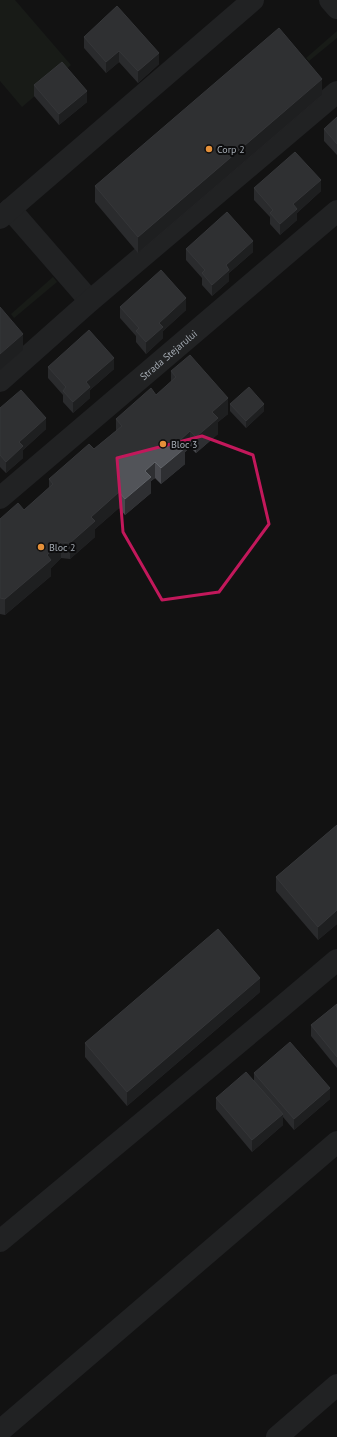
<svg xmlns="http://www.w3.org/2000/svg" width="337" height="1437" font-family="'PT Sans',sans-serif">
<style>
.green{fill:#1f261e}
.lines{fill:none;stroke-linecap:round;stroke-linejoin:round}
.minor{stroke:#333538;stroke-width:22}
.wall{fill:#48494e}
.shaded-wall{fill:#2e2f32}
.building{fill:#525459;stroke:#5f6267}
.marked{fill:none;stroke:#c2185b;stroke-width:3;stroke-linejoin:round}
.poi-dot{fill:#e59039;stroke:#0d0d0e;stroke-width:1.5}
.labels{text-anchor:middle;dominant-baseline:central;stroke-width:4;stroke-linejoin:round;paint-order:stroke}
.poi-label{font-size:10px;fill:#a4abb3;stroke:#0d0d0e;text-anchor:start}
.street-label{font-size:10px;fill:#a4abb3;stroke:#0d0d0e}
</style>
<rect width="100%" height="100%" fill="#121213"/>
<g class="green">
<path d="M0 0H15L71 65 22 107 0 81Z"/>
<path d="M337 31V38L309 61 306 58Z"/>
<path d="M53 277 57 282 14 318 11 314Z"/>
</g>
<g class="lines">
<g class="minor">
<path d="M330 0 337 8"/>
<path d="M10 209 90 301"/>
<path d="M0 218 253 0"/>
<path d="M0 381 90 301 337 92"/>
<path id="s1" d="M0 498 337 211"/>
<path d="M0 1241 279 1009 337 960"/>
<path d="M0 1431 337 1142"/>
<path d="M277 1437 337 1385"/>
</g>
</g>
<g class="wall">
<path d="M84 37 159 64 138 83 119 62 106 73 84 48Z"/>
<path d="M34 85 87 102 59 125 34 96Z"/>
<path d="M322 95 138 253 95 202V186Z"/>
<path d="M337 117V155L324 141V129Z"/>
<path d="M254 188 321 191 297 213V220L280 235 270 224V217L254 200Z"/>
<path d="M186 249 253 252 229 273V281L212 296 202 285V278L186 260Z"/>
<path d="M120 307 186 310 163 331V338L146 354 136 342V336L120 318Z"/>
<path d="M48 367 114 369 90 390V398L73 413 63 402V395L48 378Z"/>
<path d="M171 371 228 414 218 422V434L196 453 190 447 185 452V464L161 484 155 478 151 481V493L125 515 119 508 95 529V537L70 559 61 558 51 568V576L5 615 0 614V519L24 510 49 488V479L94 449 116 431V419L156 395 171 382Z"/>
<path d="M230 404 264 411 246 428 230 411Z"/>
<path d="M0 408 46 429 23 450V458L6 473 0 467Z"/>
<path d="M337 825V924L318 940 276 891V877Z"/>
<path d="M260 992 127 1106 85 1057V1043Z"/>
<path d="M337 1004V1068L311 1036V1025Z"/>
<path d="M254 1073 330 1099 294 1130 283 1117V1125L252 1152 216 1109V1098L254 1081Z"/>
</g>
<g class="shaded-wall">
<path d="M119 51V62L106 73V62Z"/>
<path d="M159 53V64L138 83V71Z"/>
<path d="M322 79V95L138 253V237Z"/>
<path d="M87 91V102L59 125V114Z"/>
<path d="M321 180V191L297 213V220L280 235V224L293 204Z"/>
<path d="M253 241V252L229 273V281L212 296V285L226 265Z"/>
<path d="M186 298V310L163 331V338L146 354V342L159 323Z"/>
<path d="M23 334V350L0 370V354Z"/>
<path d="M114 358V369L90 390V398L73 413V402L86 382Z"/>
<path d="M228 398V414L218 422V434L196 453V437L212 412Z"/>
<path d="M264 404V411L246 428V421Z"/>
<path d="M46 418V429L23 450V458L6 473V462L19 442Z"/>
<path d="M190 431V447L185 452V464L161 484V468L179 441Z"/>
<path d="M155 462V478L151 481V493L125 515V499L145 471Z"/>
<path d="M119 492V508L95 529V537L70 559V543L91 517Z"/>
<path d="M61 542V558L51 568V576L5 615V599L47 555Z"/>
<path d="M337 910V924L318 940V927Z"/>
<path d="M260 978V992L127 1106V1092Z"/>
<path d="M330 1088V1099L294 1130V1119Z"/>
<path d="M283 1114V1125L252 1152V1140Z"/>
</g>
<g class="building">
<path d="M117 6 159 53 138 71 119 51 106 62 84 37Z"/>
<path d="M279 28 322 79 138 237 95 186Z"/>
<path d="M62 62 87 91 59 114 34 85Z"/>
<path d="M337 117V144L324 129Z"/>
<path d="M295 152 321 180 293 204 297 209 280 224 270 213 273 210 254 188Z"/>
<path d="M227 212 253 241 226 265 229 270 212 285 202 273 205 270 186 249Z"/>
<path d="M161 270 186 298 159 323 163 327 146 342 136 331 139 328 120 307Z"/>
<path d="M0 307 23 334 0 354Z"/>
<path d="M89 330 114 358 86 382 90 387 73 402 63 391 66 387 48 367Z"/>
<path d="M190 355 228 398 212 412 218 418 196 437 190 431 179 441 185 448 161 468 155 462 145 471 151 477 125 499 119 492 91 517 95 521 70 543 61 542 47 555 51 560 5 599 0 598V519L18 503 24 510 53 484 49 479 89 444 94 449 122 426 116 419 151 388 156 395 176 377 171 371Z"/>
<path d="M249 387 264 404 246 421 230 404Z"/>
<path d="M21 390 46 418 19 442 23 446 6 462 0 455V408Z"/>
<path d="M337 825V910L318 927 276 877Z"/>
<path d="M218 929 260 978 127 1092 85 1043Z"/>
<path d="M337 1004V1057L311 1025Z"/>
<path d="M290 1042 330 1088 294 1119 254 1073Z"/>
<path d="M246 1072 283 1114 252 1140 216 1098Z"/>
</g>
<path d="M0 0H337V1437H0ZM202 436 253 455 269 524 219 592 162 600 123 532 117 458Z" fill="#121213" fill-opacity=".55" fill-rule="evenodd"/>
<path class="marked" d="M202 436 253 455 269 524 219 592 162 600 123 532 117 458Z"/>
<g class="poi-dot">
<circle cx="209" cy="149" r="4"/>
<circle cx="163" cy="444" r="4"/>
<circle cx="41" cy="547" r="4"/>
</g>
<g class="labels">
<g class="poi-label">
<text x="217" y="149">Corp 2</text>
<text x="171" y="444">Bloc 3</text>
<text x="49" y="547">Bloc 2</text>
</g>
<g class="street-label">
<text stroke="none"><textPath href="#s1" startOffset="221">Strada Stejarului</textPath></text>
</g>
</g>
</svg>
